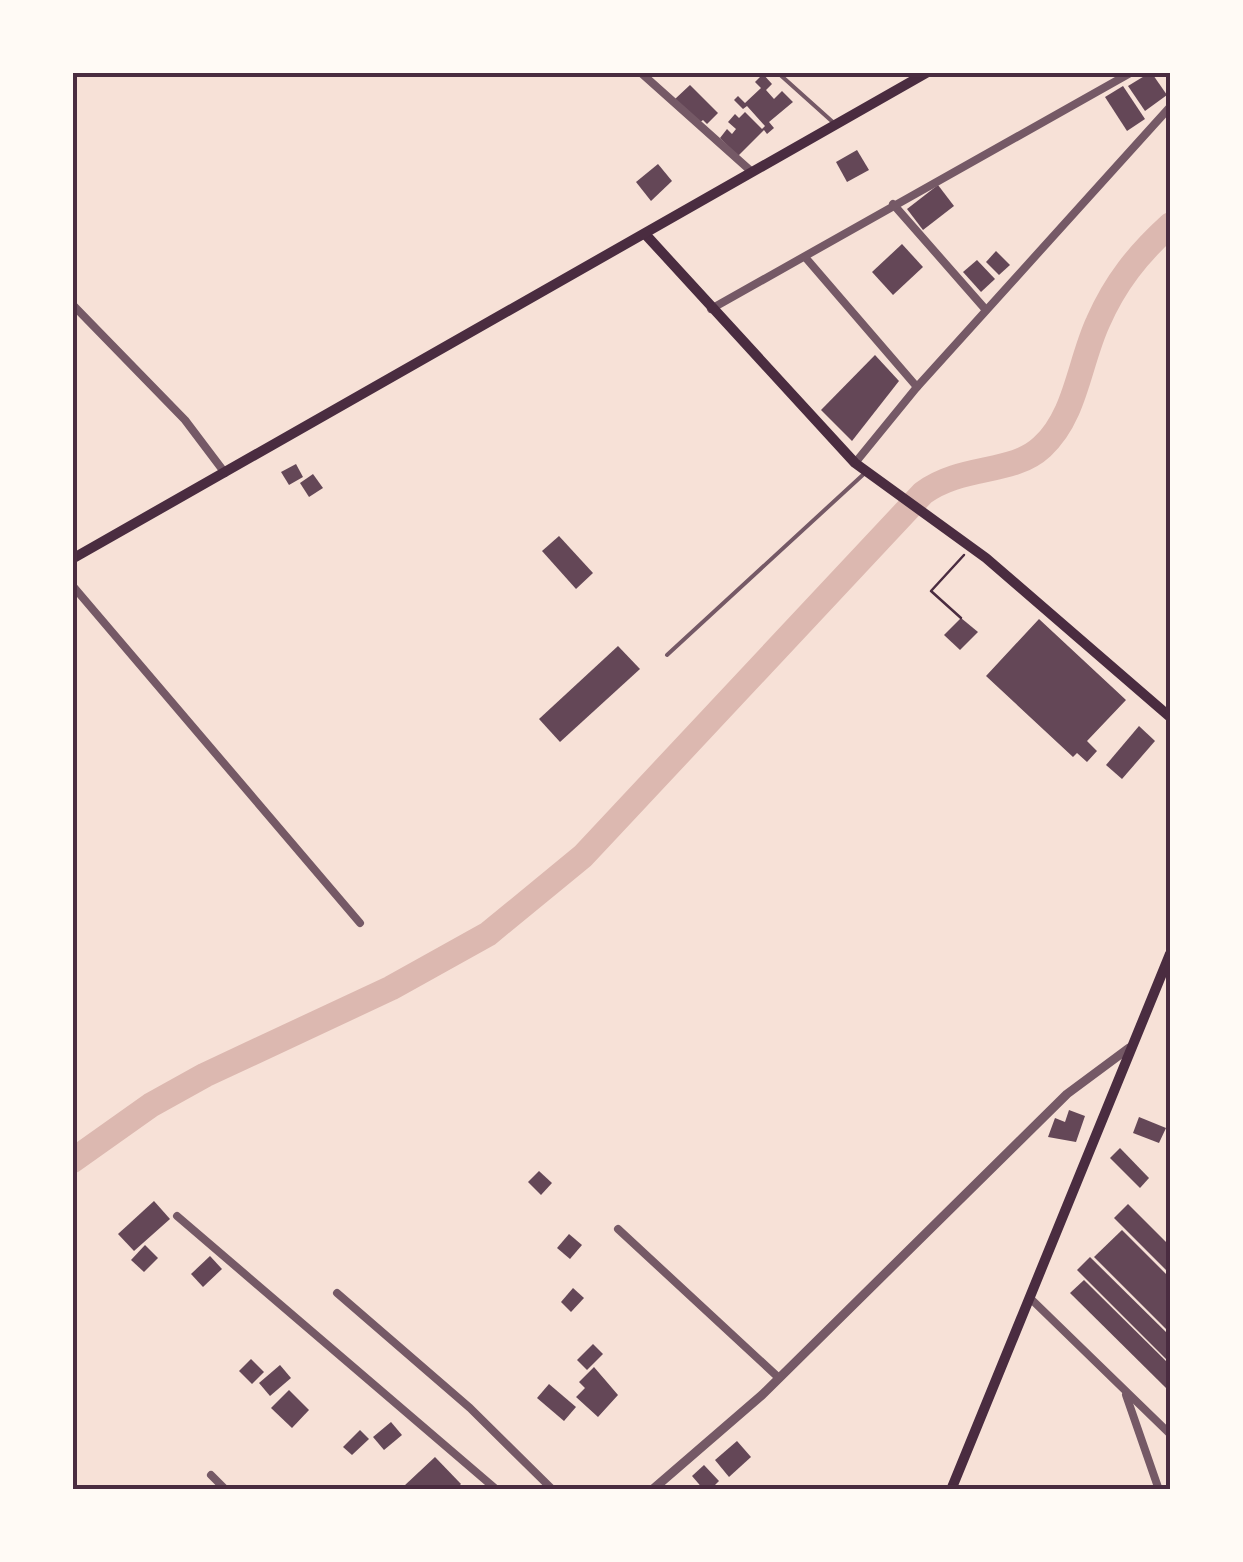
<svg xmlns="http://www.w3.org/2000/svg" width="1243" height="1562" font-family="Poppins,sans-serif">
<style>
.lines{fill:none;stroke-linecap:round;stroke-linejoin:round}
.river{stroke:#dcb8b0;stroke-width:25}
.building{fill:#644757}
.path{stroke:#4a2c40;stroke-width:2.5}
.service{stroke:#755966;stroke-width:4}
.minor{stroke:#755966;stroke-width:8}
.tertiary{stroke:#755966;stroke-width:9}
.secondary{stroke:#4a2c40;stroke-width:10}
.neatline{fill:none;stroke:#4a2c40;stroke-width:4}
</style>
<rect width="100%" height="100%" fill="#f7e1d7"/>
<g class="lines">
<path class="river" d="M72 1161 151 1105 205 1075 391 988 488 934 583 856 923 493C963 464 1012 475 1042 447 1076 416 1079 363 1098 322 1115 283 1138 254 1170 225"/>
</g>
<g class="building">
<path d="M1151 72 1167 95 1145 111 1128 86Z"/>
<path d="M763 74 772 84 766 90 774 99 782 91 793 102 769 122 774 128 767 134 764 130 738 156 720 138 727 129 732 134 736 129 728 122 735 114 739 118 745 112 762 129 765 126 747 106 743 109 734 100 738 96 745 103 761 88 755 82Z"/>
<path d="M690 85 718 113 707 124 703 120 699 123 675 99Z"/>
<path d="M1123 86 1145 119 1127 131 1105 97Z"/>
<path d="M857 150 869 170 847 182 836 162Z"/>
<path d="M658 164 672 181 651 201 636 182Z"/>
<path d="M938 185 954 206 923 230 907 209Z"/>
<path d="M902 244 923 267 893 295 872 272Z"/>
<path d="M996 251 1010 265 999 275 986 262Z"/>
<path d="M977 260 995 279 981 292 963 272Z"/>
<path d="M875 355 899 381 852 441 821 410Z"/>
<path d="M296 464 303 477 289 485 281 472Z"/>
<path d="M313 474 323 488 309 497 300 483Z"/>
<path d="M559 536 593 573 576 589 542 551Z"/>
<path d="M961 618 978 632 960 650 944 635Z"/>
<path d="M1039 619 1126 700 1087 741 1097 751 1087 762 1077 753 1073 757 986 676Z"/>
<path d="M618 646 640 669 560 742 539 719Z"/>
<path d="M1139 726 1155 741 1122 779 1106 765Z"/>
<path d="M1069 1110 1085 1116 1076 1142 1048 1137 1055 1118 1065 1122Z"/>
<path d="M1139 1117 1166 1128 1159 1143 1133 1133Z"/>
<path d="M1120 1148 1149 1178 1140 1188 1110 1158Z"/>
<path d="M539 1171 552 1183 541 1195 528 1182Z"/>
<path d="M154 1201 170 1219 134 1251 118 1234Z"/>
<path d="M1128 1204 1170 1246V1274L1114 1218Z"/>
<path d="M1122 1230 1170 1278V1333L1094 1257Z"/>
<path d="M569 1234 582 1245 570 1259 557 1248Z"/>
<path d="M145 1245 158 1258 144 1272 131 1260Z"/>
<path d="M210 1256 222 1269 203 1287 191 1274Z"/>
<path d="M1090 1257 1170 1336V1363L1077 1270Z"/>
<path d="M1084 1280 1170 1365V1382L1166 1388 1070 1293Z"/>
<path d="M573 1288 584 1298 571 1312 561 1302Z"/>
<path d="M593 1344 603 1354 587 1370 577 1360Z"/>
<path d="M251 1359 264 1372 252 1384 239 1371Z"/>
<path d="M280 1365 291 1378 270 1396 259 1383Z"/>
<path d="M594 1367 618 1395 598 1417 576 1397 585 1388 579 1382Z"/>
<path d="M549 1384 576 1407 564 1421 537 1398Z"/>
<path d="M289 1390 309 1410 292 1428 271 1408Z"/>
<path d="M391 1422 402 1435 384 1450 373 1437Z"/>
<path d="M360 1430 369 1439 352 1455 343 1447Z"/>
<path d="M737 1441 751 1457 729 1477 715 1460Z"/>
<path d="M435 1457 461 1484 455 1490H407L404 1486Z"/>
<path d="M704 1465 719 1481 710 1490H704L692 1476Z"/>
</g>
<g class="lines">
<path class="path" d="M961 618 931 591 964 555"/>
<g class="service">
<path d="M777 72 835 124"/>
<path d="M667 655 866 472"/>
</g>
<g class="minor">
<path d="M640 72 752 172"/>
<path d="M893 204 986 310"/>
<path d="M805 257 917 387"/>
<path d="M72 304 185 420 225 473"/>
<path d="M711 309 1132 72"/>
<path d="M855 463 917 387 1170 107"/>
<path d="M72 585 360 923"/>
<path d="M177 1216 497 1490"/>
<path d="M618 1229 779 1378"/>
<path d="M337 1293 470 1408 553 1490"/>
<path d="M1031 1299 1170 1434"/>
<path d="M1126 1395 1159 1490"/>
<path d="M211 1475 226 1490"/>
</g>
<path class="tertiary" d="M652 1490 762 1395 1067 1094 1129 1048"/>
<g class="secondary">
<path d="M646 235 855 463 986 558 1170 717"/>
<path d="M72 559 928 72"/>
<path d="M951 1490 1170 954"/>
</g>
</g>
<rect width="1243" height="1562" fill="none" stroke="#fffaf5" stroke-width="150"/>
<rect x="75" y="75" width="1093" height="1412" class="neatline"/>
</svg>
